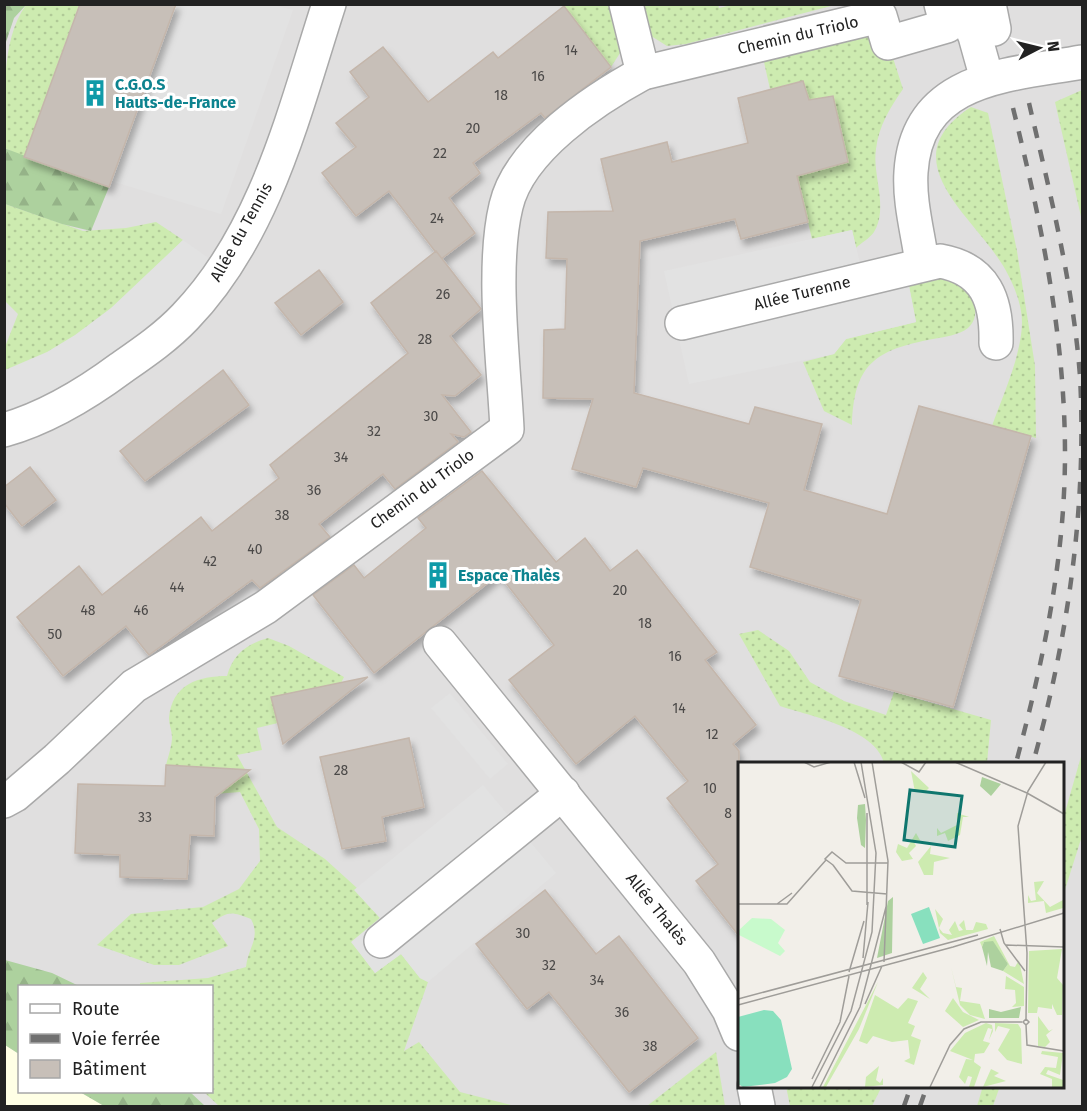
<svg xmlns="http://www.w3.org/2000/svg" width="1087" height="1111" font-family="'Fira Sans',sans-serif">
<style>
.residential{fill:#e0dfdf;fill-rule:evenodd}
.education{fill:#ffffe5}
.grass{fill:url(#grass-dots)}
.forest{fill:url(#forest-firs)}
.parking{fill:#e2e2e2}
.building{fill:#c7bfb8;stroke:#c4b6ab;stroke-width:1.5;filter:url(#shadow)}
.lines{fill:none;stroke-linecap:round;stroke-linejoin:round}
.minor-casing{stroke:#a9a9a9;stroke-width:36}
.minor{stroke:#fff;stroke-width:33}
.rail{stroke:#707070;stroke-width:4.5;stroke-dasharray:12 12;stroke-linecap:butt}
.labels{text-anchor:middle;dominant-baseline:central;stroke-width:6;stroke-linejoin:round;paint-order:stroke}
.number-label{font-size:14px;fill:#4b4948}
.street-label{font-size:16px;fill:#222;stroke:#fff}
.culture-label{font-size:16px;font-weight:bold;fill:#0d838f;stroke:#fff;text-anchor:start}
.inset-road{fill:none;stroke:#9f9d99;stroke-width:1.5}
.view{fill:#0f766e;fill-opacity:0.15;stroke:#0f766e;stroke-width:3}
.inset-edge{fill:none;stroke:#222;stroke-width:3}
</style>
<defs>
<pattern id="grass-dots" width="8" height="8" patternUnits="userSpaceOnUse" patternTransform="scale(1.5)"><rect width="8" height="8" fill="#cdebb0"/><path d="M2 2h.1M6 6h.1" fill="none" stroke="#b0c997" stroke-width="1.8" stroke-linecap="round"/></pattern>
<pattern id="forest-firs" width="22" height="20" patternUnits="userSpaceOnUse" patternTransform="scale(1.5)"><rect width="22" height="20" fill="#add19e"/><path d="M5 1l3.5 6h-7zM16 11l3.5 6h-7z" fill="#95b388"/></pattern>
<filter id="shadow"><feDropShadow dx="3.5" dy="6" stdDeviation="3" flood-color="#0004"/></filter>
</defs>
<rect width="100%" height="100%" fill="#f2efe9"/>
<path class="residential" d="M5 5H1082V1106H5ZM739 763H1062V1086H739ZM20 986H212V1092H20Z"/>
<path class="education" d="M5 1045 19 1054 20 1092H80L104 1106H5Z"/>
<g class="grass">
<path d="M718 4 719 8 735 4 835 5 686 44 667 46 648 34 641 5Z"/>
<path d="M26 5H79L24 157 5 148C5 101 0 41 26 5Z"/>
<path d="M563 5H614L622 50 611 67Z"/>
<path d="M884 30 903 89C890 108 879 125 876 149 872 175 889 208 874 232 870 238 861 243 856 248L852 230 812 239 797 176 848 162 833 96 809 100 802 81 770 89 764 62Z"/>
<path d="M1082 90V221L1055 102Z"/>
<path d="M971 107 988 113 1017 251 1035 366 1036 438 992 426C1003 394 1027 344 1021 311 1018 294 1010 276 1000 261 967 211 892 158 971 107Z"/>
<path d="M5 204 83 231 126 228 156 222 183 240C132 290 76 351 5 370V347L18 314 4 300Z"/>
<path d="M929 280C938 279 948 278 956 282 971 289 984 314 968 328 959 335 944 337 933 339 876 350 854 363 852 425L824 411 803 362 834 354 846 339 916 322 909 286Z"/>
<path d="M758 630 789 651 810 682 844 701 886 715 894 692 991 720 987 763H884C876 729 810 716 780 706L739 634Z"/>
<path d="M268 638 289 646 344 677 341 683 278 723 257 728 262 750 237 755 277 827 325 859 357 888 355 890 380 918 352 942 375 973 401 954 420 978 428 982 404 1051 419 1042 460 1092 515 1106H219L204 1092H212V986H140V983L208 978 246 967C248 948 261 938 251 919 232 912 229 910 212 923L228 946 179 965H154L97 945 131 914 203 907 239 889 260 861 259 829 240 792 215 794 217 768 166 765C168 757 172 746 172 737 172 731 169 725 169 718 172 684 199 676 227 676 233 654 247 644 268 638Z"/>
<path d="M1082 753V836L1062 899V823Z"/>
<path d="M716 1052 725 1106H647Z"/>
<path d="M786 1086H882L872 1106H790Z"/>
<path d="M983 1086H1000L993 1106H977Z"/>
</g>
<g class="forest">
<path d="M5 4 26 5 14 18 5 45Z"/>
<path d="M4 148 109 187 91 231 62 224 5 204Z"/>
<path d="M5 960 52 973 79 986H20L19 1054 5 1045Z"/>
<path d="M80 1092H190L205 1106H104Z"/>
</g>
<g class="parking">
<path d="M176 5H274L293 10 221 214 111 181Z"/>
<path d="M852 230 868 296 909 286 916 322 846 339 834 354 689 384 664 271Z"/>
<path d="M183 240 210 259 192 285 162 315 130 346 96 370 49 394 5 411V370L47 352 75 335 111 308Z"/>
<path d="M450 693 508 764 490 779 431 708Z"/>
<path d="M483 785 556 873 428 982 420 978 401 954 375 973 351 942 380 918 354 890Z"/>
</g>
<g class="building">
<path d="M80 4H176L109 187 24 157Z"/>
<path d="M564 6 611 67 545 118 541 113 473 163 480 173 449 198 475 233 441 259 389 191 356 216 322 173 356 147 336 123 369 97 350 72 383 47 428 102 493 52 498 58Z"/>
<path d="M803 81 809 100 833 96 848 162 797 176 808 222 741 239 735 219 640 241 634 393 749 424 755 407 822 424 804 490 887 514 919 406 1031 436 953 707 839 676 861 600 750 567 769 503 643 468 636 487 572 469 593 399 543 398 544 330 565 329 567 259 546 258 548 212 613 211 601 159 667 142 672 162 748 143 738 98Z"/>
<path d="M436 251 481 309 450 336 481 375 455 396 442 395 471 432 464 437 451 434 458 442 395 489 383 474 319 524 330 537 260 588 252 580 149 655 126 626 63 676 17 617 79 566 102 595 201 517 212 531 279 478 270 465 408 353 371 303Z"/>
<path d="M319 270 343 302 301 335 275 303Z"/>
<path d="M223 370 249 405 145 481 120 451Z"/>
<path d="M30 467 56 500 22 526 4 503V487Z"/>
<path d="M482 471 556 562 585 538 610 571 637 550 717 652 705 660 756 725 733 744 739 751V936L696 881 718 864 667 798 688 781 635 716 576 764 509 680 554 645 499 574 374 673 313 595 354 565 364 578 426 528 418 518Z"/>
<path d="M368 677 283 744 271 697Z"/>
<path d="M409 738 424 807 382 817 386 841 342 849 320 757Z"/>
<path d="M166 765 250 770 215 797 214 836 190 835 187 879 120 877V855L75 853 78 784 165 786Z"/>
<path d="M545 890 596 954 619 936 698 1038 629 1092 549 992 527 1009 476 944Z"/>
</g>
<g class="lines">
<defs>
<g id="minor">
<path d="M626 4 643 73"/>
<path d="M961 4 975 36 987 79"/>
<path d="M989 4 994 29"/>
<path d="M922 263C918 233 909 202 911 172 917 76 1010 75 1082 62"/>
<path d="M682 323 940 261C986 269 997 301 996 343"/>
<path d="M4 430C46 418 86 394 121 368 144 352 166 337 185 317 266 233 294 112 329 4"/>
<path d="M440 643 699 962 729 1010 739 1034"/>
<path d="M4 801 15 795 57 759 134 686 266 607 507 429C504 364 491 268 506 206 519 149 595 99 643 73L880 16 888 43 947 26 941 4"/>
<path d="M381 941 563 793"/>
<path d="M754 1086 758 1106"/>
</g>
</defs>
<use href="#minor" class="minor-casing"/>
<use href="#minor" class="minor"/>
<g class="rail">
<path d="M1029 103C1050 193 1073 284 1080 376 1087 506 1068 638 1033 763"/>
<path d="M1013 108C1041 221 1065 336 1065 454 1065 559 1043 662 1016 763"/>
<path d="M904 1106 911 1086"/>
<path d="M920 1106 927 1086"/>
</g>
</g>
<defs>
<symbol id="building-bare" viewBox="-9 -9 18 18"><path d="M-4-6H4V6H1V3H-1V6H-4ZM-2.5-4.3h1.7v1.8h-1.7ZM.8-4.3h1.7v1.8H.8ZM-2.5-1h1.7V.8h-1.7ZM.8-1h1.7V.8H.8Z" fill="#0f9aa8" stroke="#fff" stroke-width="2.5" paint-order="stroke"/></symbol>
</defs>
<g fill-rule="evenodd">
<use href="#building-bare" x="76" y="74" width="38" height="38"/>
<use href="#building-bare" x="419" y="556" width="38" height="38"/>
</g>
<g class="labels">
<g class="number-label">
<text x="571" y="50">14</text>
<text x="538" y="76">16</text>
<text x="501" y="95">18</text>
<text x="473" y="128">20</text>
<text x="440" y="153">22</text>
<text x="437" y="218">24</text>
<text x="443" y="294">26</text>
<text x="425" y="339">28</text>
<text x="431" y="416">30</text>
<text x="374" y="431">32</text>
<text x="341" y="457">34</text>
<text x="314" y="490">36</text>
<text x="282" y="515">38</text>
<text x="255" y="549">40</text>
<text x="210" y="561">42</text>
<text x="177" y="587">44</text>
<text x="620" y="590">20</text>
<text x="88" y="610">48</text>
<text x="141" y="610">46</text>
<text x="645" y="623">18</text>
<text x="55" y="634">50</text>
<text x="675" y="656">16</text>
<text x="679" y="708">14</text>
<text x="712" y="734">12</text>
<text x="341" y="770">28</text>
<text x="710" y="788">10</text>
<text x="728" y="813">8</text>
<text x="145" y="817">33</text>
<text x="523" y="933">30</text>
<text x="549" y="965">32</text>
<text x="597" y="980">34</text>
<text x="622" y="1012">36</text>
<text x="650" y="1046">38</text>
</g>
<g class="street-label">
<text transform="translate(798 35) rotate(-13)">Chemin du Triolo</text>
<text transform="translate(241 232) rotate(-61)">Allée du Tennis</text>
<text transform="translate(802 293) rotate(-14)">Allée Turenne</text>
<text transform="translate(422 489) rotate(-36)">Chemin du Triolo</text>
<text transform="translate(657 909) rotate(51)">Allée Thalès</text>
</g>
<g class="culture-label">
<text x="115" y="84">C.G.O.S<tspan x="115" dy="18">Hauts-de-France</tspan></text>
<text x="458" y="575">Espace Thalès</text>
</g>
</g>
<g transform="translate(738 762)">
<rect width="326" height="326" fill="#f2efe9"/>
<path d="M173 9 191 26 188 29 177 30ZM219 51 231 55H225L222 73 210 79 207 71 199 74V66L203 71 219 63ZM178 71 183 80H176L178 84 171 91 175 97 164 99 158 90 160 82 169 86ZM193 84 192 92 212 96 196 100 195 113H186L180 100ZM306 119 299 131 312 145 325 138V146L308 151 306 139 290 141V133L293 139 298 138 296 120ZM197 147 205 157 201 166 205 171 214 173 211 168 217 159 221 169 225 168 221 163 226 158 228 168H235L238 160 248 162 250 167 210 178 202 171ZM256 174 272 204 277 205 281 198 286 222 265 209 270 202 257 183 246 180 244 185 242 180ZM324 187 319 216 325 223 324 253H319L314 242V247L300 245 299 251H290L291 189ZM213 205 218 225 224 226 222 239 242 242 247 257 232 253 222 243ZM185 210 189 216 182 227 192 237 174 226ZM268 214 286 225V244L274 245 278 241 277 228 267 227ZM140 220 121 267 88 325H85ZM137 233 160 247 170 236 180 239 170 261 177 264 173 274 183 278 176 303 166 299 172 296 170 278 154 280 135 274 129 282 121 279ZM215 236 225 250 241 258 225 265 207 249ZM300 254 311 269 315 267 308 273 312 280 307 285 300 284ZM248 261 254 263 255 269 251 278 254 267 250 266 245 279 252 281 246 291 237 292 236 300 243 305 236 325H231L234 315 230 314 227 322 221 315 228 297 235 298 212 289 227 271ZM257 261 280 262 283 267 284 302 269 298 260 288 272 267 260 264 257 270ZM304 289 325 291 322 313 310 308 308 312 325 318V325H314V317L302 312 307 305 318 306 320 295 303 292ZM141 304 138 318 142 321 145 316V323L127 325 128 315ZM253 307 261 311 256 314 268 319 245 325Z" fill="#cdebb0"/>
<path d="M244 15 263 22 253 34 242 24ZM127 42 128 58 127 86 123 83 119 56 120 43ZM155 135 154 191 139 196 150 139ZM255 179 270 202 265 209 253 205 250 190 249 204 244 185 246 180ZM283 245 281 256H251V247L263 250Z" fill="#add19e"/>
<path d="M14 156 33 157 47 168 40 181 47 189 42 194 1 173V168Z" fill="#c8facc"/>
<path d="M191 145 202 176 185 182 173 152ZM26 248 35 249 43 258 54 307 49 315 37 321 5 325 0 322V255Z" fill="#88e0be"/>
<path class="inset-road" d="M66 0 76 5 93 0M116 0 127 36M134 0 150 99 146 200M163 0 181 10 188 0M217 0 289 31 326 52M129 51V143M95 103 87 97 94 90 108 101H150M95 103 114 129 149 132M0 142H49L88 98M39 142 54 131M262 167 266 181 287 209M268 183 326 185M125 196 130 140M111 210 126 159M0 237 240 173M127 242 144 204M0 243 215 185 326 151M288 257 291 260 288 263 289 283 326 289M288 263 285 260 288 257 289 191 280 64 290 29 308 0M74 317 102 260 111 214M74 325 113 249 134 170 138 91 123 0M82 325 122 245 148 145M192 325 212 283 226 267 243 260H284"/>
<path class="view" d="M172 28 224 34 217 85 166 78Z"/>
<rect width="326" height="326" class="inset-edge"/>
</g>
<rect width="1087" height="1111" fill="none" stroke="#222222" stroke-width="12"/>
<rect x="18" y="985" width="195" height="108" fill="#ffffff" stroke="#a7a7a7" stroke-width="1.5"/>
<rect x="30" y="1004" width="30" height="9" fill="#ffffff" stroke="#a7a7a7" stroke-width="1.5"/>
<text x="72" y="1015" font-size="18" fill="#222222">Route</text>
<rect x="30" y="1034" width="30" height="9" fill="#707070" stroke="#a7a7a7" stroke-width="1.5"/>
<text x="72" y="1045" font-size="18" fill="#222222">Voie ferrée</text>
<rect x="30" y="1060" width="30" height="18" fill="#c7bfb8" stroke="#a7a7a7" stroke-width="1.5"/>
<text x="72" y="1075" font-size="18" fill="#222222">Bâtiment</text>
<g transform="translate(1039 48) rotate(83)" stroke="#ffffff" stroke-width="4.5" paint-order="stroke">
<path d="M0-4.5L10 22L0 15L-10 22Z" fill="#222222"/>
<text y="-9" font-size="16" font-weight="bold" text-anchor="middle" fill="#222222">N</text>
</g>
</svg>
